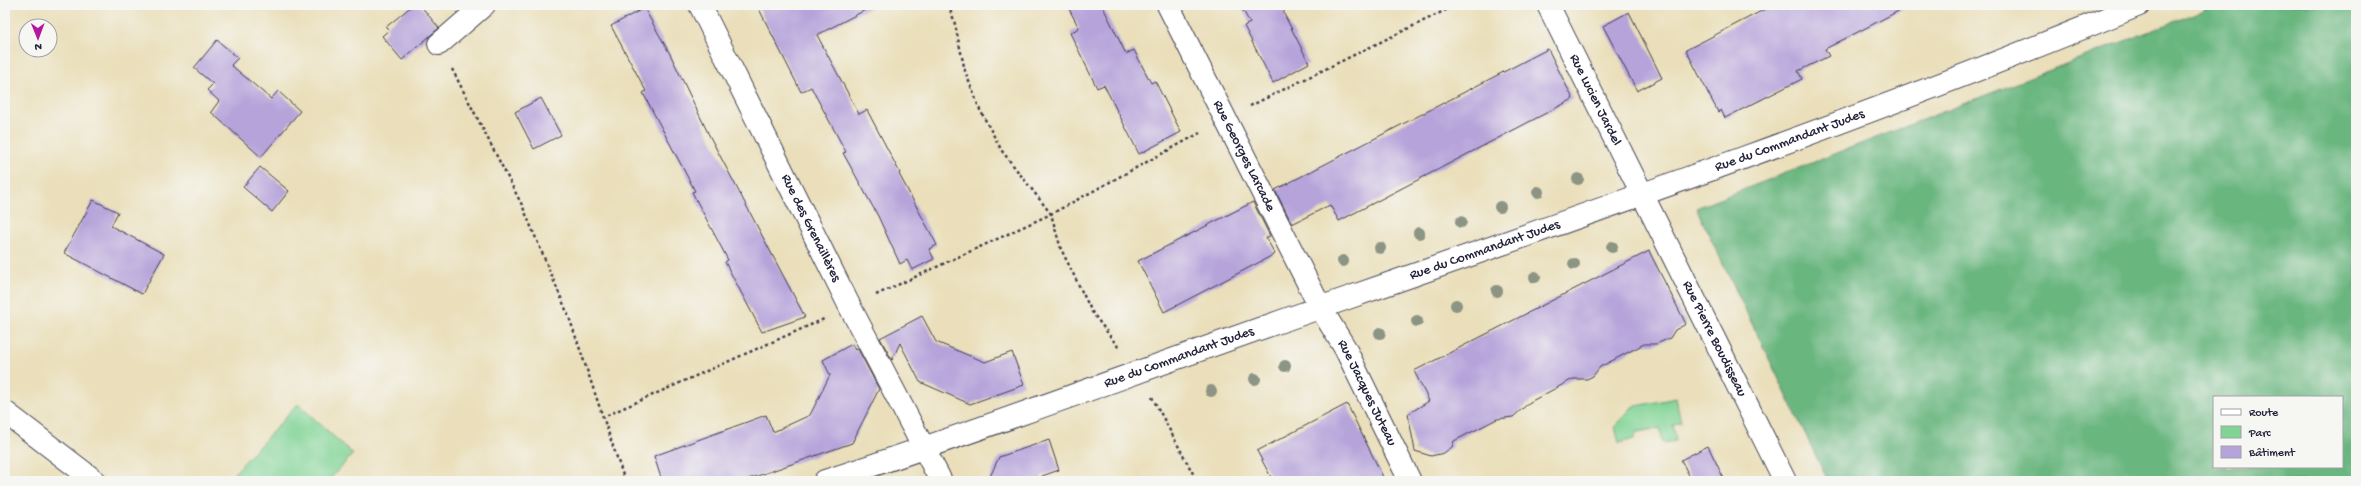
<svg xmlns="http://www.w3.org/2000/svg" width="2361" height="486" font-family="'Gochi Hand',sans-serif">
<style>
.green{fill:#82d496;stroke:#527b68}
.forest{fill:#69b67f;stroke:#466c5d;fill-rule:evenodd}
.building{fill:#b6a3da}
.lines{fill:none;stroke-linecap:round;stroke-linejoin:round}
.minor-casing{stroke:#403e4e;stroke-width:24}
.path{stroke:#403e4e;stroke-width:2.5;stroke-dasharray:3 3;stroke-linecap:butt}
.minor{stroke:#fff;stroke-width:22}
.tree{fill:#8c9483}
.labels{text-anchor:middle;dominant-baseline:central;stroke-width:3.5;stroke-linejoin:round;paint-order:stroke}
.street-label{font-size:14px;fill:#22223b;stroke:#f6f6f2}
</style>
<rect width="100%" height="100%" fill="#f6f6f2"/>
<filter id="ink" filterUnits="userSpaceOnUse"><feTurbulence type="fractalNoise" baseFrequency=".025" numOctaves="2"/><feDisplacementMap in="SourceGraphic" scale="8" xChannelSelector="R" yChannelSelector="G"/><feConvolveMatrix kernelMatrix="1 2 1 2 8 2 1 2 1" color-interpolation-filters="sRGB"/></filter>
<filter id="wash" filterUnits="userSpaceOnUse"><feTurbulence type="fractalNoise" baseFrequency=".012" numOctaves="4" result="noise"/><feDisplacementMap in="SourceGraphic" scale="16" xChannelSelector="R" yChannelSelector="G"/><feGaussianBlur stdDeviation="0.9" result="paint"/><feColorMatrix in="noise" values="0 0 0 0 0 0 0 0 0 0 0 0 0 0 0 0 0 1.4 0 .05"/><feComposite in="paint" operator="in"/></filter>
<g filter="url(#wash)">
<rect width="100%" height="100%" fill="#eadfba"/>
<g class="green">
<path d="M1676 398 1681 422 1673 424 1676 441 1663 443 1660 428 1637 432 1634 439 1619 443 1615 427 1632 407Z"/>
<path d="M298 404 353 454 328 481H227Z"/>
</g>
<path class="forest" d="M2217 5H2356V481H1828L1696 208ZM2214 397H2342V467H2214Z"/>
<g id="blocks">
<g class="building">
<path d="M413 5H420L439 28 402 60 382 36 389 30 386 27Z"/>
<path d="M757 5H875L817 35 859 114 867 110 900 173 899 174 937 245 929 249 934 259 912 270 907 260 900 264 878 216 843 153 846 152 811 87 801 92Z"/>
<path d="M1067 5H1102L1126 54 1134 50 1151 83 1155 81 1181 132 1139 154 1104 85 1097 88 1070 33 1079 28Z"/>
<path d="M1240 5H1284V14L1309 63 1273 83 1244 26 1250 23Z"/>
<path d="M1773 5H1910L1825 49 1829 56 1798 71 1802 79 1725 118 1721 110 1718 112 1686 50Z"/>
<path d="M644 8 670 54 708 133 805 317 762 332 725 262 728 260 692 192 695 191 643 93 646 91 611 26Z"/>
<path d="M1629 12 1662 78 1637 91 1603 26Z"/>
<path d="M217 40 238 58 231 65 271 99 278 91 300 111 261 157 211 112 219 101 207 90 213 84 194 68Z"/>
<path d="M1548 49 1573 99 1339 221 1330 205 1292 224 1275 190Z"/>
<path d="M541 98 561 135 534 149 515 112Z"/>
<path d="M260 167 289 191 272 212 243 187Z"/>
<path d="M93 200 118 212 111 226 164 254 142 294 64 253Z"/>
<path d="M1253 202 1270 236 1266 238 1275 254 1164 312 1138 261Z"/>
<path d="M1649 251 1686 324 1675 330 1670 338 1656 344H1644L1600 367 1593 376 1587 379H1573L1530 402 1513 417 1497 419 1454 441 1452 447 1444 453 1431 456 1415 451 1408 414 1429 401 1414 371Z"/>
<path d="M922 316 936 342 985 362 1012 352 1024 385 970 404 920 382 900 343 892 360 880 338Z"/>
<path d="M852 344 855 350 858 349 879 389 852 443 743 481H662L654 456 766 415 773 432 810 415 830 375 823 360Z"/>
<path d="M1347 404 1385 481H1273L1257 451Z"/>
<path d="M1049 440 1059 470 1042 476 1040 481H988L999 457Z"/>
<path d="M1708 446 1725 481H1692L1681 460Z"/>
</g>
</g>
</g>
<g filter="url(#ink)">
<use href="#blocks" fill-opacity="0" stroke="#403e4e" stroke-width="1"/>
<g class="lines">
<defs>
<g id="minor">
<path id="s1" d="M700 5 850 307 941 481"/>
<path id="s2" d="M1168 5 1320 307 1345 348 1410 481"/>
<path id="s3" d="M1548 5 1785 481"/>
<path d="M439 44 484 5"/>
<path d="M5 412 95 481"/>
<path id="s4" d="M825 481C992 427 1156 364 1322 307 1597 211 1871 116 2139 5"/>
</g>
</defs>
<use href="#minor" class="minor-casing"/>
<g class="path">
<path d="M948 5 954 20 965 71 980 110 1002 151 1051 214 1061 249 1092 312 1119 348"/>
<path d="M452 69 522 205 569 317 603 417"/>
<path d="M1250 106 1456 5"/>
<path d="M876 295 1051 214 1200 133"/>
<path d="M1152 397 1197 481"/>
<path d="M625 481 603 417 824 319"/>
</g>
<use href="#minor" class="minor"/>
</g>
<g class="tree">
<circle cx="1578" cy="179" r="6"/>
<circle cx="1538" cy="192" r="6"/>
<circle cx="1500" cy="207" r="6"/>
<circle cx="1461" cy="222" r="6"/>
<circle cx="1419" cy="233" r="6"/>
<circle cx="1612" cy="247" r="6"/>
<circle cx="1380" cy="248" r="6"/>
<circle cx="1343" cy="261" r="6"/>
<circle cx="1574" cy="264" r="6"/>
<circle cx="1535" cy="277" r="6"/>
<circle cx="1497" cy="291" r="6"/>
<circle cx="1456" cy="305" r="6"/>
<circle cx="1417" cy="321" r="6"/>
<circle cx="1380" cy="333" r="6"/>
<circle cx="1285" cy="366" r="6"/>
<circle cx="1255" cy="379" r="6"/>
<circle cx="1211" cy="391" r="6"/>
</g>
</g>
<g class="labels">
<g class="street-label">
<text stroke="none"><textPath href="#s3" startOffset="106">Rue Lucien Jardel</textPath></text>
<text stroke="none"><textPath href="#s4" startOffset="1023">Rue du Commandant Judes</textPath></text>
<text stroke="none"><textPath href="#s2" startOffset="169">Rue Georges Larcade</textPath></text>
<text stroke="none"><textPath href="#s1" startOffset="249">Rue des Grenaillères</textPath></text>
<text stroke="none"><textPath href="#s4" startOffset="699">Rue du Commandant Judes</textPath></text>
<text stroke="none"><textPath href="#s3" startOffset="373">Rue Pierre Boudisseau</textPath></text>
<text stroke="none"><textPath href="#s4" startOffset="375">Rue du Commandant Judes</textPath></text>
<text stroke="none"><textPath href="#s2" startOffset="436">Rue Jacques Juteau</textPath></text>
</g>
</g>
<rect width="2361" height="486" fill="none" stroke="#f6f6f2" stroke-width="20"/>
<rect x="2213" y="396" width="130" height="72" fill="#f6f6f2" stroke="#a1a1a9"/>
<rect x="2221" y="409" width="20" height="6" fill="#ffffff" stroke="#a1a1a9"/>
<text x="2249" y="416" font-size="12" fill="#22223b">Route</text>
<rect x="2221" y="426" width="20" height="12" fill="#82d496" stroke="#a1a1a9"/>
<text x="2249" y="436" font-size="12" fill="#22223b">Parc</text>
<rect x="2221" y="446" width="20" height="12" fill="#b6a3da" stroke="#a1a1a9"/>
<text x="2249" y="456" font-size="12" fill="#22223b">Bâtiment</text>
<g transform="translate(38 38) rotate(179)"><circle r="19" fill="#f6f6f2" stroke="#a1a1a9"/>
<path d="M0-3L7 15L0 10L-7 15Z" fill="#b5179e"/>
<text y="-6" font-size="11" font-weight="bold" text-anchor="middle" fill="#22223b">N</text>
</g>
</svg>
